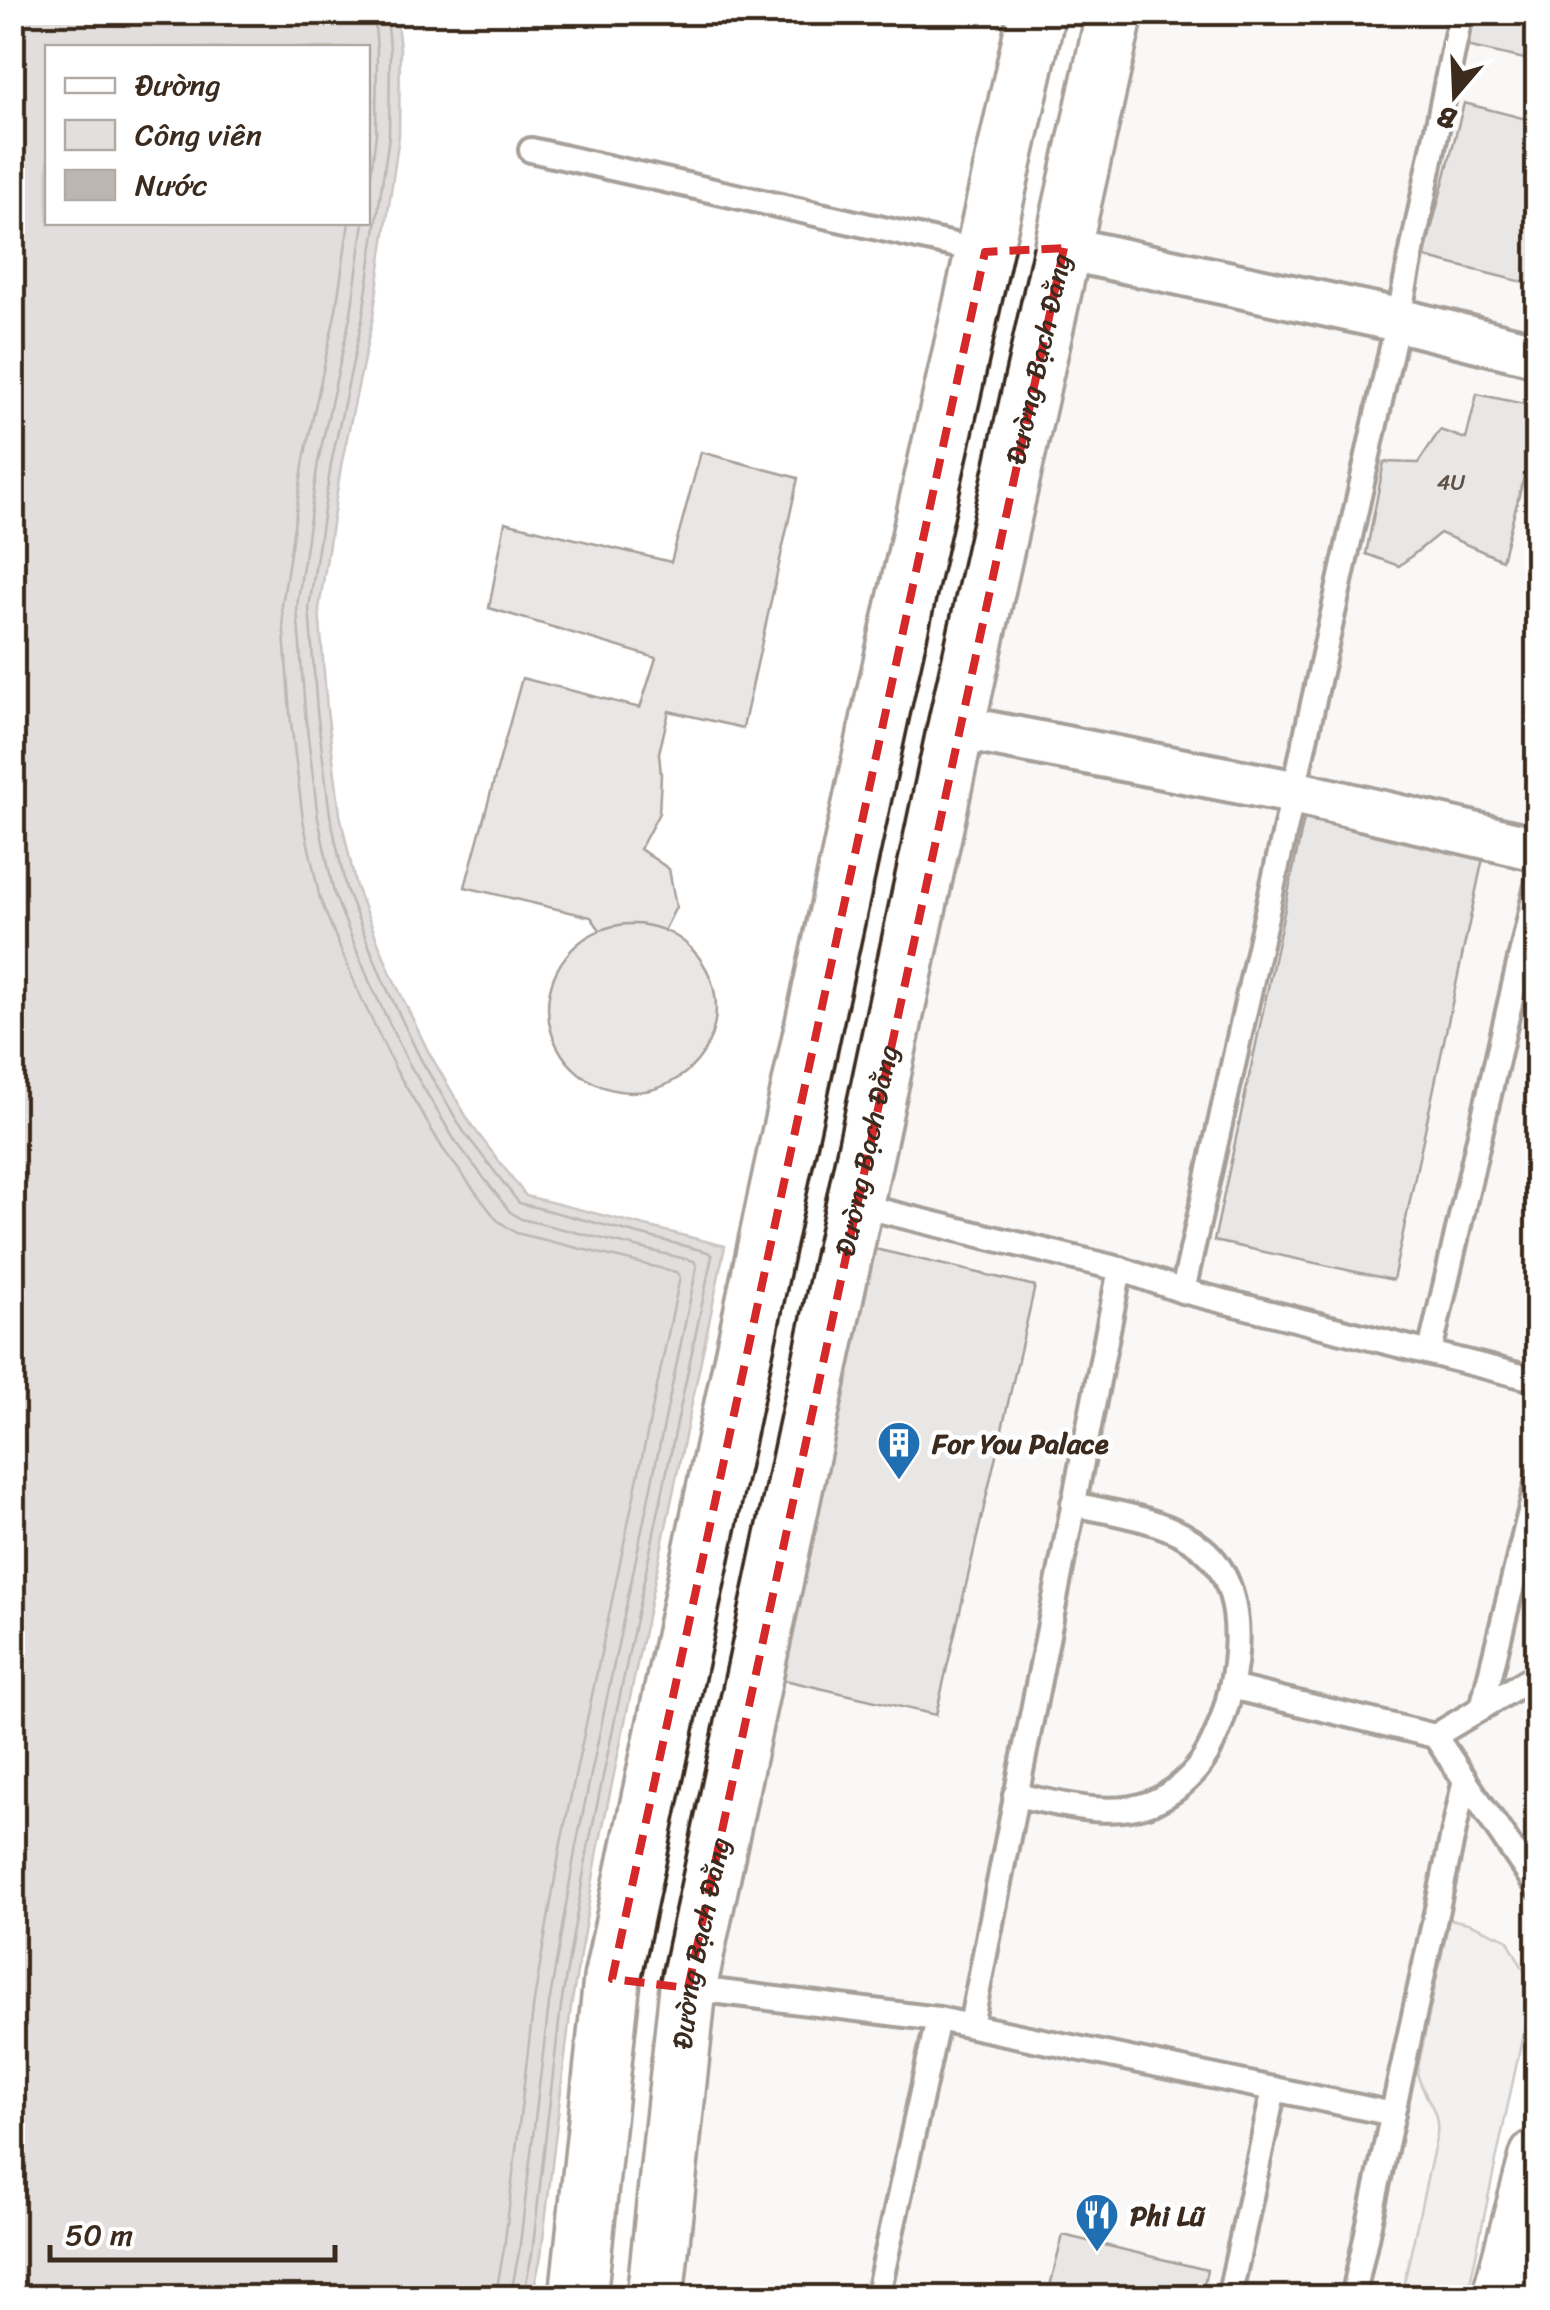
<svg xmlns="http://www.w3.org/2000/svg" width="1550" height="2310" font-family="Sriracha,sans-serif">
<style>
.built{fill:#f1efee}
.green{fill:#e2e0de;stroke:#8e857e;stroke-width:2.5}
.water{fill:#bcb6b3;stroke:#887e77;stroke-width:2.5;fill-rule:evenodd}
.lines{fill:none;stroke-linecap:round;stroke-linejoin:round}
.shore{stroke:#6f625a;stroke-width:2.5}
.building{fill:#cfcac7;stroke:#3b2a1e;stroke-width:2.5}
.service-casing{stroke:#3b2a1e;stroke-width:30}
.minor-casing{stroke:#3b2a1e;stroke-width:50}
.secondary-casing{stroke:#3b2a1e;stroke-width:62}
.primary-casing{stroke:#3b2a1e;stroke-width:62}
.service{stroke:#fff;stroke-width:22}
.minor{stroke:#fff;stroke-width:42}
.secondary{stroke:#fff;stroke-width:55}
.primary{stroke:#fff;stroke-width:55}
.marked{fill:none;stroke:#d62828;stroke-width:8;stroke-dasharray:20 12;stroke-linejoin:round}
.labels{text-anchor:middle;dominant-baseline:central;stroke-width:9;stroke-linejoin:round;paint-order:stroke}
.number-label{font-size:22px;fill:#605248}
.street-label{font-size:28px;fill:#3b2a1e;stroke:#fff}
.poi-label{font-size:28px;font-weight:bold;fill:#3b2a1e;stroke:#fff;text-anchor:start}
</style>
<rect width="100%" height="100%" fill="#fff"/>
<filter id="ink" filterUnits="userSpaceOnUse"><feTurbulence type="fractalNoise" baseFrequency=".01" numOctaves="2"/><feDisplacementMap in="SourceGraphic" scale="20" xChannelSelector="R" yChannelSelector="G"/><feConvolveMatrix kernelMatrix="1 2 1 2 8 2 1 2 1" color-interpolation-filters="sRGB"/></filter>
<g filter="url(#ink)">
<path class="built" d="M1102 13H1537L1538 1951 1467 2297 646 2298Z"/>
<path class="green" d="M1449 1919 1468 1923 1507 1939 1533 1987 1467 2297H1401L1437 2134C1440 2108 1423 2098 1417 2073Z"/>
<path class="water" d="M12 13H396L400 49 399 136 373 317 341 466 319 609 327 710 340 814 356 887 391 974 429 1053 472 1126 526 1196 725 1246 598 1850 571 2007 541 2256 532 2297H13ZM48 48H368V222H48Z"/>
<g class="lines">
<g class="shore">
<path d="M387 12 390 50 389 136 363 315 331 464 309 608 317 711 330 815 346 889 382 978 420 1058 464 1132 519 1203 708 1252 712 1256 588 1848 561 2005 532 2254 523 2298"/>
<path d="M368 196 376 134 377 51 374 12"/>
<path d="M349 222 336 310 304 459 282 606 290 714 303 820 320 899 357 989 396 1070 443 1149 497 1220 516 1233 676 1272 680 1277 561 1843 534 2001 504 2249 495 2298"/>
<path d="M364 222 351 313 318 462 297 607 305 712 318 818 334 894 370 983 408 1062 454 1139 510 1212 521 1219 694 1261 697 1266 576 1846 549 2004 519 2252 510 2298"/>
</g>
</g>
<g class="building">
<path d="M1474 12H1538V62L1466 46Z"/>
<path d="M1464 103 1538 122V286L1424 257Z"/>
<path d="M1477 394 1538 407V423L1502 560 1440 533 1399 566 1366 554 1384 462 1418 463 1440 430 1466 439Z"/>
<path d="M701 452 798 478 743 728 669 711 659 753 661 775 659 813 640 849 669 869 676 907 664 931 600 930 591 917 465 887 522 678 640 708 656 658 489 608 505 522 671 562Z"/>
<path d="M1304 819 1483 858 1393 1280 1214 1241Z"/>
<circle cx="632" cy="1008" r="84"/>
<path d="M862 1246 1035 1286 936 1715 763 1675Z"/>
<path d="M1063 2235 1207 2270 1201 2298H1047Z"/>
</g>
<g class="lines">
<defs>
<g id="service">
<path d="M531 150 985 252"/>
<path d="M853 1204 1120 1269 1183 1291 1538 1380"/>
<path d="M1183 1291 1398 320 1461 12"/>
<path d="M1430 1352 1538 881"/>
<path d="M1231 1687 1435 1736 1538 1888"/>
<path d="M1482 1708 1538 1479"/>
<path d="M1435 1736 1538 1674"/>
<path d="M1015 1795C1058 1803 1107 1819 1150 1803 1173 1795 1195 1775 1207 1754 1237 1700 1257 1592 1202 1548 1167 1519 1117 1514 1073 1504"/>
<path d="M688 1988 938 2019 1393 2114"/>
<path d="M971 2025 1120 1269"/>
<path d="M877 2298 938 2019"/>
<path d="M1229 2298 1274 2089"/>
<path d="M1353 2298 1465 1779"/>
</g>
<g id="minor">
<path d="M1064 248 1398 320 1538 355"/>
<path d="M956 727 1293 792 1538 849"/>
</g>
<g id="secondary">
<path d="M578 2298 612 1979 778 1190 881 712 1037 12"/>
<path id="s1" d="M655 2298 688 1988 956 727 1115 12"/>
</g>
<path id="primary" d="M1500 2298 1538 2157"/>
</defs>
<use href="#service" class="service-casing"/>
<use href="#minor" class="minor-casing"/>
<use href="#secondary" class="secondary-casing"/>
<use href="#primary" class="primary-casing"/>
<use href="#service" class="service"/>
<use href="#minor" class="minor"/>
<use href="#secondary" class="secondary"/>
<use href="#primary" class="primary"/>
</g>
</g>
<path d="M0 0H1550V2310H0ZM1064 248 688 1988 612 1979 985 252Z" fill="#fff" fill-opacity=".55" fill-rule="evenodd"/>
<path class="marked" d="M1064 248 688 1988 612 1979 985 252Z"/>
<defs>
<symbol id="building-pin" viewBox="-11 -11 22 30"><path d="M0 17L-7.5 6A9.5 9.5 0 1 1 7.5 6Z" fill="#1f6fb2" stroke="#fff"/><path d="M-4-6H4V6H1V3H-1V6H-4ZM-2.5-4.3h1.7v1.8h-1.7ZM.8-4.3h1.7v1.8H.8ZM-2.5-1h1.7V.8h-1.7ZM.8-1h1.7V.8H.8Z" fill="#fff"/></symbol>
<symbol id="restaurant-pin" viewBox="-11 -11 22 30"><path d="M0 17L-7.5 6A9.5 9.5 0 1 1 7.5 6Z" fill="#1f6fb2" stroke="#fff"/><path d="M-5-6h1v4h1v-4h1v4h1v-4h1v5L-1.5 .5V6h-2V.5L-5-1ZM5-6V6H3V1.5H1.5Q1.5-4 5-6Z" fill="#fff"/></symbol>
</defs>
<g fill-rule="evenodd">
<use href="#building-pin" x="874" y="1418" width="50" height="68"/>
<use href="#restaurant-pin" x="1072" y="2190" width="50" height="68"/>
</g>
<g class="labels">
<g class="number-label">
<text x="1451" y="482">4U</text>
</g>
<g class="street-label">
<text stroke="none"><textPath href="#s1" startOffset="1978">Đường Bạch Đằng</textPath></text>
<text stroke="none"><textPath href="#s1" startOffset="1168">Đường Bạch Đằng</textPath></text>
<text stroke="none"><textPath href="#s1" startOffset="358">Đường Bạch Đằng</textPath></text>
</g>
<g class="poi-label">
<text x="932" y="1443">For You Palace</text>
<text x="1130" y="2215">Phi Lũ</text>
</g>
</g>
<rect width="1550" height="2310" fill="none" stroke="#fff" stroke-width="50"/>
<rect x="25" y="25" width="1500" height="2260" fill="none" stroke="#3b2a1e" stroke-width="4" filter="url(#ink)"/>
<rect x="45" y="45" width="325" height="180" fill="#ffffff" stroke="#b1aaa5" stroke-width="2.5"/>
<rect x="65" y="78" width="50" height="15" fill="#ffffff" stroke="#b1aaa5" stroke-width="2.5"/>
<text x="135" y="95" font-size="30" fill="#3b2a1e">Đường</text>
<rect x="65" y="120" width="50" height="30" fill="#e2e0de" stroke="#b1aaa5" stroke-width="2.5"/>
<text x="135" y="145" font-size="30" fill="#3b2a1e">Công viên</text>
<rect x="65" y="170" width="50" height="30" fill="#bcb6b3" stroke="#b1aaa5" stroke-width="2.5"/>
<text x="135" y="195" font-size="30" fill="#3b2a1e">Nước</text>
<g transform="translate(1455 95) rotate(199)" stroke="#ffffff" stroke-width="8" paint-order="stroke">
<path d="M0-8L18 38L0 25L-18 38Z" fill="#3b2a1e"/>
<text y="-15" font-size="28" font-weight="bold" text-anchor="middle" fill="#3b2a1e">B</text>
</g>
<path d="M50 2245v15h285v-15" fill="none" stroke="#3b2a1e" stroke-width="5"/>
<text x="65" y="2245" font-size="30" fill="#3b2a1e" stroke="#ffffff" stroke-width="8" paint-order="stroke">50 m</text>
</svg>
